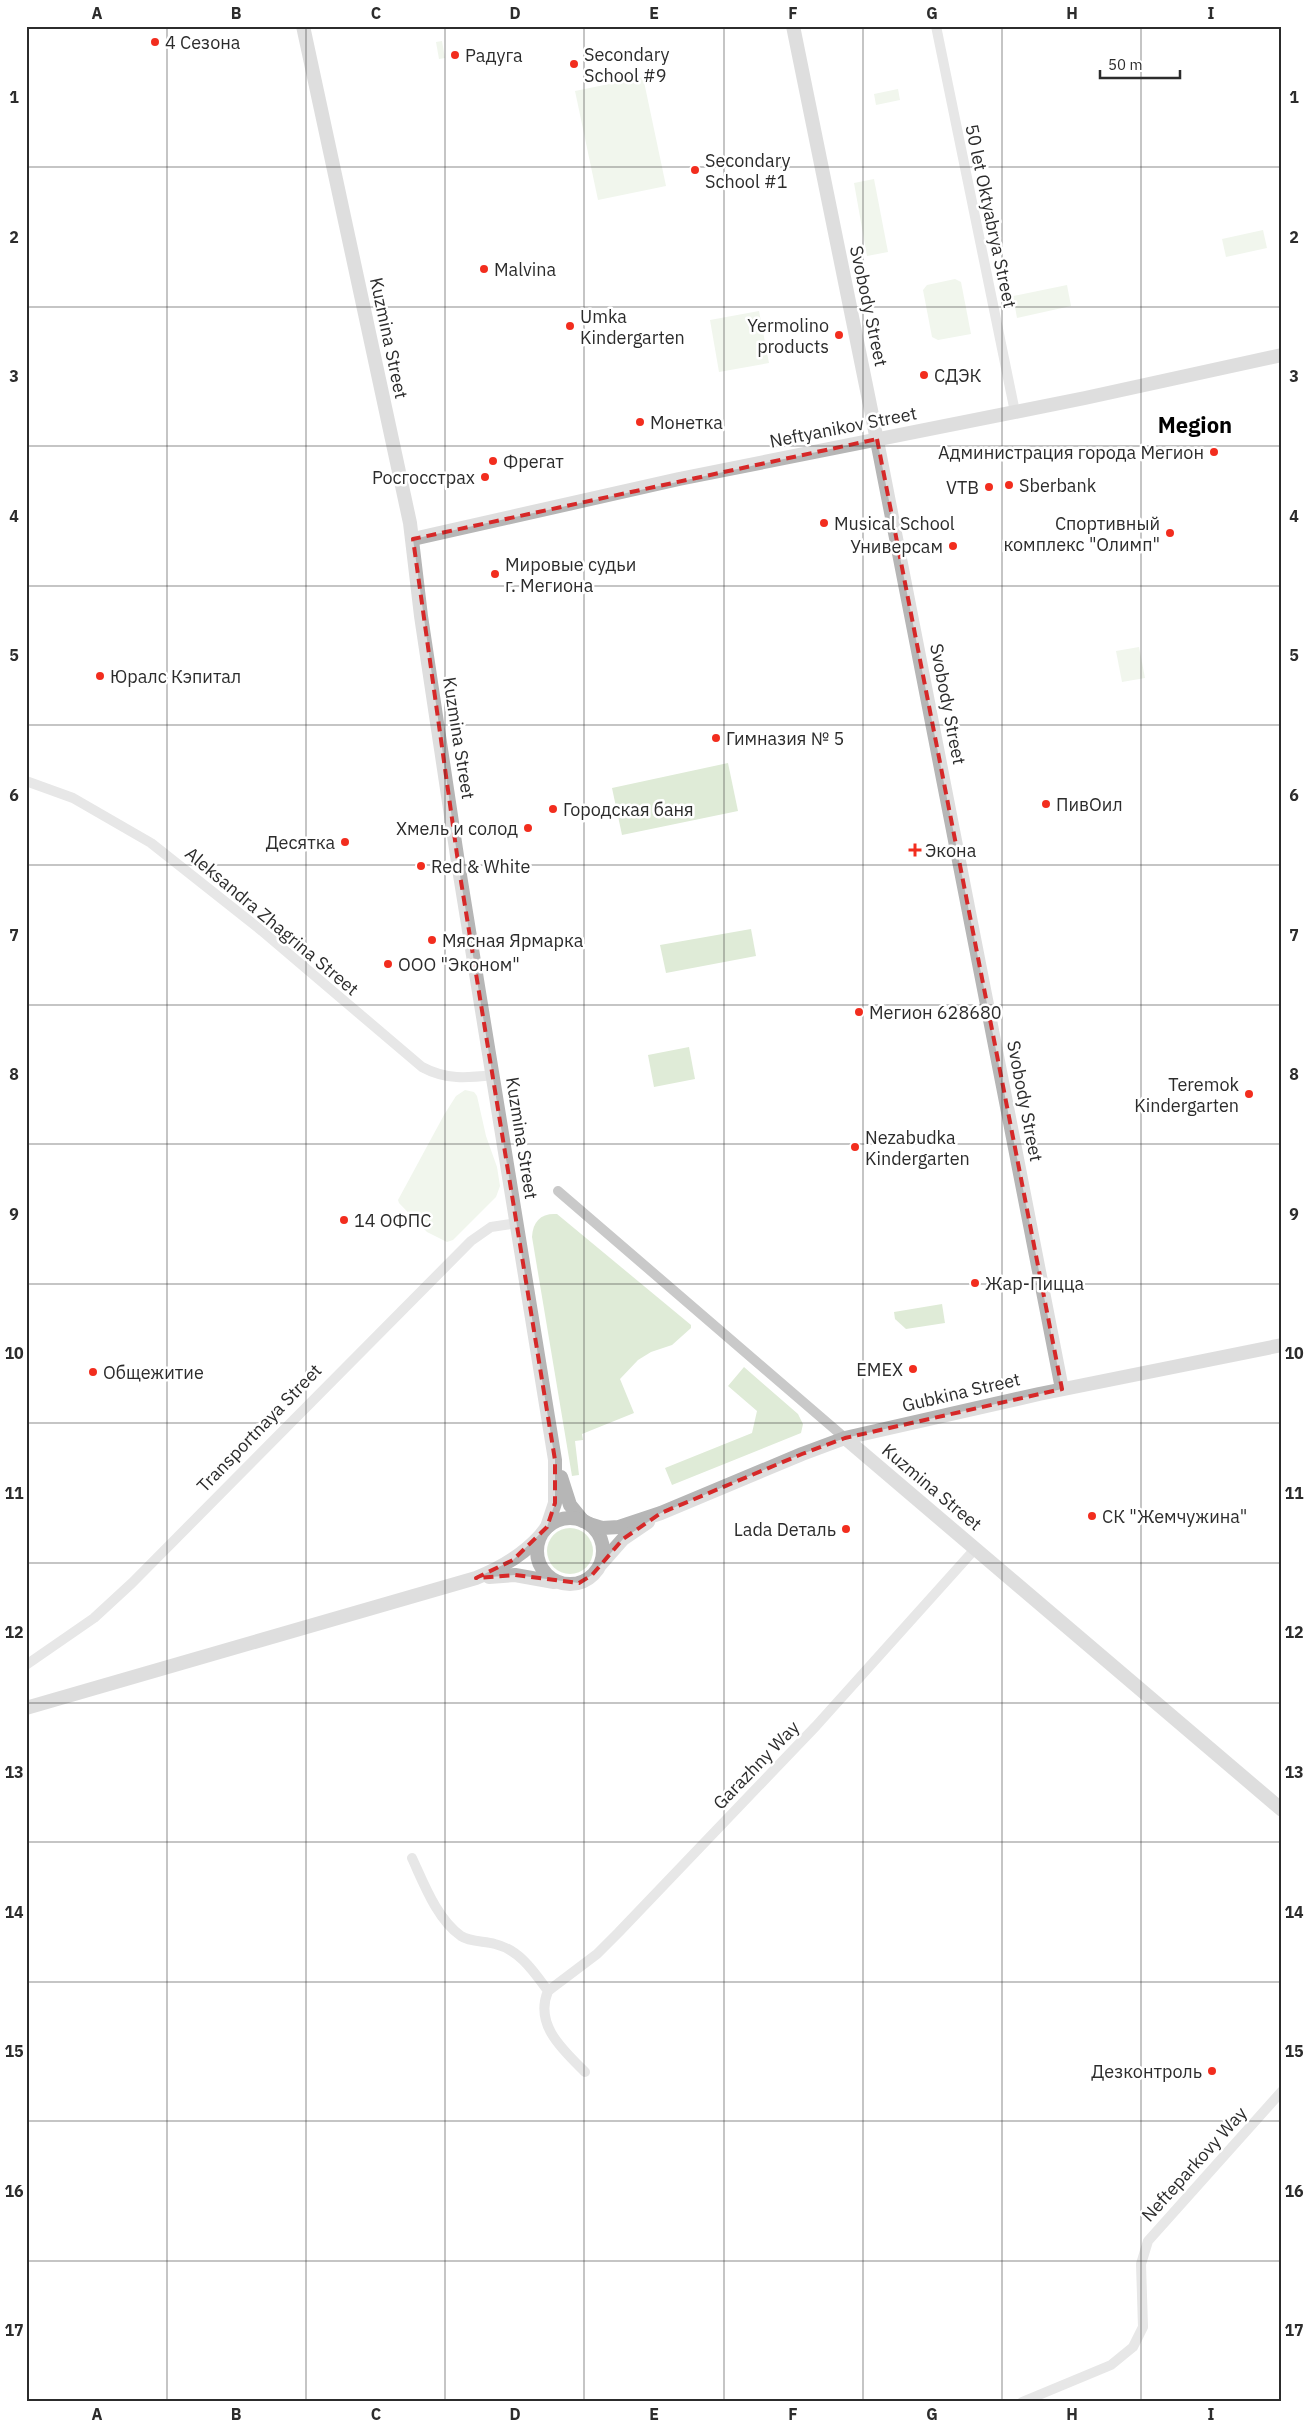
<svg xmlns="http://www.w3.org/2000/svg" width="1308" height="2428" font-family="'IBM Plex Sans',sans-serif">
<style>
.green{fill:#dfebd7}
.lines{fill:none;stroke-linecap:round;stroke-linejoin:round}
.street{stroke:#c9c9c9;stroke-width:10}
.secondary{stroke:#b6b6b6;stroke-width:14}
.marked{fill:none;stroke:#d62828;stroke-width:4;stroke-dasharray:10 6;stroke-linejoin:round}
.grid{fill:none;stroke:#2c2c2c;stroke-width:1;stroke-opacity:0.55}
.poi-dot{fill:#f22d1e;stroke:#fff;stroke-width:2}
.labels{text-anchor:middle;dominant-baseline:central;stroke-width:5;stroke-linejoin:round;paint-order:stroke}
.poi-label{font-size:18px;fill:#2c2c2c;stroke:#fff;text-anchor:start}
.street-label{font-size:18px;fill:#2c2c2c;stroke:#fff}
.district-label{font-size:22px;font-weight:bold;fill:#000;stroke:#fff}
.neatline{fill:none;stroke:#2c2c2c;stroke-width:2}
.grid-label{font-size:16px;text-anchor:middle;font-weight:bold;fill:#2c2c2c}
</style>
<rect width="100%" height="100%" fill="#fff"/>
<g class="green">
<path d="M442 41 445 58 439 59 436 42Z"/>
<path d="M643 77 666 186 598 200 575 91Z"/>
<path d="M898 89 900 100 876 105 874 94Z"/>
<path d="M874 179 888 252 867 256 854 183Z"/>
<path d="M1263 230 1267 248 1226 257 1222 239Z"/>
<path d="M955 279 961 282 971 334 938 340 932 337 923 290 927 285Z"/>
<path d="M1067 285 1071 306 1017 318 1013 296Z"/>
<path d="M759 311 769 363 719 372 710 320Z"/>
<path d="M1139 647 1145 678 1122 682 1116 651Z"/>
<path d="M728 763 738 811 622 835 612 788Z"/>
<path d="M751 929 756 956 666 973 660 945Z"/>
<path d="M689 1047 695 1079 654 1087 648 1055Z"/>
<path d="M465 1090 474 1092 477 1096 486 1136 497 1167 500 1186 496 1197 453 1240 447 1242 427 1232 399 1203 398 1200 444 1115 456 1096Z"/>
<path d="M557 1214 691 1325V1328L672 1345 651 1352 638 1360 620 1379 634 1413 582 1434 583 1440 575 1441 579 1475 572 1476 532 1237C533 1221 541 1213 557 1214Z"/>
<path d="M942 1304 945 1323 906 1329 895 1319 894 1312Z"/>
<path d="M744 1367 798 1414 803 1424 801 1433 672 1485 665 1468 752 1433 757 1411 728 1386Z"/>
<circle cx="570" cy="1551" r="23"/>
</g>
<g class="lines">
<g class="street">
<path d="M936 26 1015 412"/>
<path d="M26 781 73 798 151 843 262 931 422 1067C446 1080 467 1078 493 1075"/>
<path d="M558 1191 845 1438"/>
<path d="M26 1665 94 1618 132 1583 471 1241 491 1227 517 1223"/>
<path d="M412 1858C424 1884 437 1919 461 1936 470 1942 484 1941 495 1944 520 1950 534 1972 548 1991 534 2025 563 2050 585 2072"/>
<path d="M548 1991 597 1954 618 1933 816 1726 975 1549"/>
<path d="M1022 2402 1111 2365 1133 2347 1143 2327 1141 2264 1148 2241 1282 2091"/>
</g>
<g class="secondary">
<path d="M303 26 410 523 421 616 459 869 555 1460V1503L547 1527"/>
<path d="M793 26 872 415 1062 1389"/>
<path d="M413 539 679 479 1085 398 1282 355"/>
<path d="M845 1438 1282 1810"/>
<path d="M561 1477 570 1505 583 1521"/>
<circle cx="570" cy="1551" r="33"/>
<path d="M589 1524 602 1528 619 1527 661 1513 802 1454 845 1438 1039 1394 1282 1345"/>
<path d="M601 1564 623 1539 648 1522"/>
<path d="M489 1577 515 1575 554 1582"/>
<path d="M26 1708 476 1578C501 1568 522 1556 540 1536"/>
</g>
</g>
<path d="M0 0H1308V2428H0ZM877 439 1062 1389 845 1438 802 1454 661 1513 623 1539 592 1575 579 1583 515 1575 476 1578 513 1560 547 1527 555 1503V1460L459 869 413 539Z" fill="#fff" fill-opacity=".55" fill-rule="evenodd"/>
<path class="marked" d="M877 439 1062 1389 845 1438 802 1454 661 1513 623 1539 592 1575 579 1583 515 1575 476 1578 513 1560 547 1527 555 1503V1460L459 869 413 539Z"/>
<path class="grid" d="M167 26V2402M306 26V2402M445 26V2402M584 26V2402M724 26V2402M863 26V2402M1002 26V2402M1141 26V2402M26 167H1282M26 307H1282M26 446H1282M26 586H1282M26 725H1282M26 865H1282M26 1005H1282M26 1144H1282M26 1284H1282M26 1423H1282M26 1563H1282M26 1703H1282M26 1842H1282M26 1982H1282M26 2121H1282M26 2261H1282"/>
<g class="poi-dot">
<circle cx="155" cy="42" r="5"/>
<circle cx="455" cy="55" r="5"/>
<circle cx="574" cy="64" r="5"/>
<circle cx="695" cy="170" r="5"/>
<circle cx="484" cy="269" r="5"/>
<circle cx="570" cy="326" r="5"/>
<circle cx="839" cy="335" r="5"/>
<circle cx="924" cy="375" r="5"/>
<circle cx="640" cy="422" r="5"/>
<circle cx="1214" cy="452" r="5"/>
<circle cx="493" cy="461" r="5"/>
<circle cx="485" cy="477" r="5"/>
<circle cx="1009" cy="485" r="5"/>
<circle cx="989" cy="487" r="5"/>
<circle cx="824" cy="523" r="5"/>
<circle cx="1170" cy="533" r="5"/>
<circle cx="953" cy="546" r="5"/>
<circle cx="495" cy="574" r="5"/>
<circle cx="100" cy="676" r="5"/>
<circle cx="716" cy="738" r="5"/>
<circle cx="1046" cy="804" r="5"/>
<circle cx="553" cy="809" r="5"/>
<circle cx="528" cy="828" r="5"/>
<circle cx="345" cy="842" r="5"/>
<path d="M912.5 842.5h5v5h5v5h-5v5h-5v-5h-5v-5h5z"/>
<circle cx="421" cy="866" r="5"/>
<circle cx="432" cy="940" r="5"/>
<circle cx="388" cy="964" r="5"/>
<circle cx="859" cy="1012" r="5"/>
<circle cx="1249" cy="1094" r="5"/>
<circle cx="855" cy="1147" r="5"/>
<circle cx="344" cy="1220" r="5"/>
<circle cx="975" cy="1283" r="5"/>
<circle cx="913" cy="1369" r="5"/>
<circle cx="93" cy="1372" r="5"/>
<circle cx="1092" cy="1516" r="5"/>
<circle cx="846" cy="1529" r="5"/>
<circle cx="1212" cy="2071" r="5"/>
</g>
<g class="labels">
<g class="poi-label">
<text x="165" y="42">4 Сезона</text>
<text x="584" y="54">Secondary<tspan x="584" dy="21">School #9</tspan></text>
<text x="465" y="55">Радуга</text>
<text x="705" y="160">Secondary<tspan x="705" dy="21">School #1</tspan></text>
<text x="494" y="269">Malvina</text>
<text x="580" y="316">Umka<tspan x="580" dy="21">Kindergarten</tspan></text>
<text x="829" y="325" text-anchor="end">Yermolino<tspan x="829" dy="21">products</tspan></text>
<text x="934" y="375">СДЭК</text>
<text x="650" y="422">Монетка</text>
<text x="1204" y="452" text-anchor="end">Администрация города Мегион</text>
<text x="503" y="461">Фрегат</text>
<text x="475" y="477" text-anchor="end">Росгосстрах</text>
<text x="1019" y="485">Sberbank</text>
<text x="979" y="487" text-anchor="end">VTB</text>
<text x="834" y="523">Musical School</text>
<text x="1160" y="523" text-anchor="end">Спортивный<tspan x="1160" dy="21">комплекс "Олимп"</tspan></text>
<text x="943" y="546" text-anchor="end">Универсам</text>
<text x="505" y="564">Мировые судьи<tspan x="505" dy="21">г. Мегиона</tspan></text>
<text x="110" y="676">Юралс Кэпитал</text>
<text x="726" y="738">Гимназия № 5</text>
<text x="1056" y="804">ПивОил</text>
<text x="563" y="809">Городская баня</text>
<text x="518" y="828" text-anchor="end">Хмель и солод</text>
<text x="335" y="842" text-anchor="end">Десятка</text>
<text x="925" y="850">Экона</text>
<text x="431" y="866">Red &amp; White</text>
<text x="442" y="940">Мясная Ярмарка</text>
<text x="398" y="964">ООО "Эконом"</text>
<text x="869" y="1012">Мегион 628680</text>
<text x="1239" y="1084" text-anchor="end">Teremok<tspan x="1239" dy="21">Kindergarten</tspan></text>
<text x="865" y="1137">Nezabudka<tspan x="865" dy="21">Kindergarten</tspan></text>
<text x="354" y="1220">14 ОФПС</text>
<text x="985" y="1283">Жар-Пицца</text>
<text x="903" y="1369" text-anchor="end">EMEX</text>
<text x="103" y="1372">Общежитие</text>
<text x="1102" y="1516">СК "Жемчужина"</text>
<text x="836" y="1529" text-anchor="end">Lada Dеталь</text>
<text x="1202" y="2071" text-anchor="end">Дезконтроль</text>
</g>
<g class="street-label">
<text transform="translate(991 216) rotate(78)">50 let Oktyabrya Street</text>
<text transform="translate(869 306) rotate(78)">Svobody Street</text>
<text transform="translate(389 338) rotate(78)">Kuzmina Street</text>
<text transform="translate(843 427) rotate(-11)">Neftyanikov Street</text>
<text transform="translate(948 704) rotate(79)">Svobody Street</text>
<text transform="translate(459 738) rotate(81)">Kuzmina Street</text>
<text transform="translate(272 921) rotate(40)">Aleksandra Zhagrina Street</text>
<text transform="translate(1025 1101) rotate(79)">Svobody Street</text>
<text transform="translate(522 1138) rotate(81)">Kuzmina Street</text>
<text transform="translate(961 1392) rotate(-13)">Gubkina Street</text>
<text transform="translate(259 1428) rotate(-46)">Transportnaya Street</text>
<text transform="translate(932 1487) rotate(40)">Kuzmina Street</text>
<text transform="translate(756 1765) rotate(-46)">Garazhny Way</text>
<text transform="translate(1194 2164) rotate(-48)">Nefteparkovy Way</text>
</g>
<g class="district-label">
<text x="1195" y="424">Megion</text>
</g>
</g>
<rect width="1308" height="2428" fill="none" stroke="#ffffff" stroke-width="55"/>
<path d="M1100 70v8h80v-8" fill="none" stroke="#2c2c2c" stroke-width="2.5"/>
<text x="1108" y="70" font-size="15" fill="#2c2c2c" stroke="#ffffff" stroke-width="4" paint-order="stroke">50 m</text>
<rect x="28" y="28" width="1252" height="2372" class="neatline"/>
<g class="grid-label">
<text x="97" y="19">A</text>
<text x="236" y="19">B</text>
<text x="376" y="19">C</text>
<text x="515" y="19">D</text>
<text x="654" y="19">E</text>
<text x="793" y="19">F</text>
<text x="932" y="19">G</text>
<text x="1072" y="19">H</text>
<text x="1211" y="19">I</text>
<text x="14" y="103">1</text>
<text x="1294" y="103">1</text>
<text x="14" y="243">2</text>
<text x="1294" y="243">2</text>
<text x="14" y="382">3</text>
<text x="1294" y="382">3</text>
<text x="14" y="522">4</text>
<text x="1294" y="522">4</text>
<text x="14" y="661">5</text>
<text x="1294" y="661">5</text>
<text x="14" y="801">6</text>
<text x="1294" y="801">6</text>
<text x="14" y="941">7</text>
<text x="1294" y="941">7</text>
<text x="14" y="1080">8</text>
<text x="1294" y="1080">8</text>
<text x="14" y="1220">9</text>
<text x="1294" y="1220">9</text>
<text x="14" y="1359">10</text>
<text x="1294" y="1359">10</text>
<text x="14" y="1499">11</text>
<text x="1294" y="1499">11</text>
<text x="14" y="1638">12</text>
<text x="1294" y="1638">12</text>
<text x="14" y="1778">13</text>
<text x="1294" y="1778">13</text>
<text x="14" y="1918">14</text>
<text x="1294" y="1918">14</text>
<text x="14" y="2057">15</text>
<text x="1294" y="2057">15</text>
<text x="14" y="2197">16</text>
<text x="1294" y="2197">16</text>
<text x="14" y="2336">17</text>
<text x="1294" y="2336">17</text>
<text x="97" y="2420">A</text>
<text x="236" y="2420">B</text>
<text x="376" y="2420">C</text>
<text x="515" y="2420">D</text>
<text x="654" y="2420">E</text>
<text x="793" y="2420">F</text>
<text x="932" y="2420">G</text>
<text x="1072" y="2420">H</text>
<text x="1211" y="2420">I</text>
</g>
</svg>
